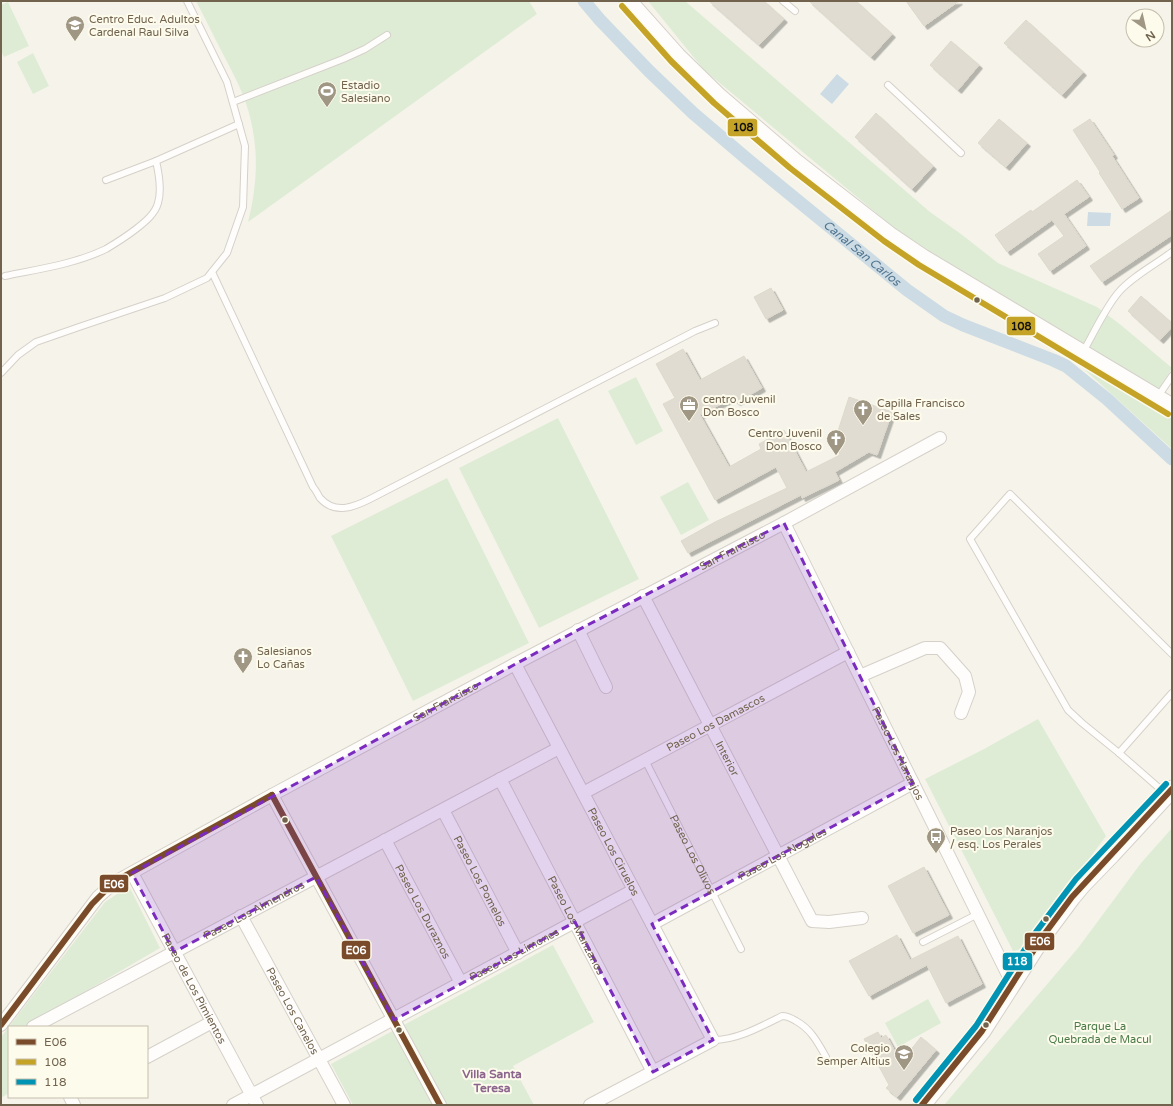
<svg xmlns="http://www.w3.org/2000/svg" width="1173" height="1106" font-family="'Varela Round',sans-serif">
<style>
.green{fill:#deecd6}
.water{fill:#cddce4}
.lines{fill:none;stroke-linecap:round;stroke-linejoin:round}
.canal{stroke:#cddce4;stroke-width:13}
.building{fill:#e1dcd2;stroke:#ded9cd;filter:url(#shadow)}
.lane-casing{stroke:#d5d1c9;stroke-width:8}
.street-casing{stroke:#d5d1c9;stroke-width:14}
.secondary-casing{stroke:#d5d1c8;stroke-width:19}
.lane{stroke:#fefdfc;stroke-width:6}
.street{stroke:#fefdfc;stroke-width:12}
.secondary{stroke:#fefdfc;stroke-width:17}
.bus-1-casing{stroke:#fdfbec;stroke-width:9}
.bus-2-casing{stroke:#fdfbec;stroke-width:9}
.bus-3-casing{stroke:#fdfbec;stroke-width:9}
.bus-1{stroke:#7a4b2a;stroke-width:6}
.bus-2{stroke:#c4a327;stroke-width:6}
.bus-3{stroke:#0093b3;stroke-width:6}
.marked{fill:#7b2cbf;fill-opacity:0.2;stroke:#7b2cbf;stroke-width:3;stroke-dasharray:8 5;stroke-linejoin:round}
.bus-dot{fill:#71634d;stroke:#fdfbec;stroke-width:1.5}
.labels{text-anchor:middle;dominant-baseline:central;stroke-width:4;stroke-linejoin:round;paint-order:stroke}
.poi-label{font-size:11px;fill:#71634d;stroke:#fdfbec;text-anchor:start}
.street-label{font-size:11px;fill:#71634d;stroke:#fdfbec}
.park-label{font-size:11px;fill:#4b7b49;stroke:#fdfbec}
.water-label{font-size:12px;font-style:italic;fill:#50748f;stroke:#fdfbec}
.neighbourhood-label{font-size:12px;font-weight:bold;fill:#8b658d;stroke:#fdfbec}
.line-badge{stroke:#fdfbec;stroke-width:1.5}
.badge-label{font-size:11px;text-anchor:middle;font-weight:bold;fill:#fff}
.pale-badge-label{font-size:11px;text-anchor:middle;font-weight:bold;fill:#111}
</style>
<defs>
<filter id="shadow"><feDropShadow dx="3.5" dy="3.5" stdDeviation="0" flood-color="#0004"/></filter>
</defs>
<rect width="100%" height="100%" fill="#f6f4ea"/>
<g class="green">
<path d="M196 1H529L537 14 248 222C257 187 259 152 250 117 245 96 235 77 225 58 215 39 206 20 196 1Z"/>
<path d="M648 1H685L930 212 961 234 998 263 1097 307 1121 325 1172 368 1158 391 967 275 898 231 704 70Z"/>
<path d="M8 2 29 46 4 57 1 51V5Z"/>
<path d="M33 53 49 86 33 94 17 62Z"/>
<path d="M1076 356 1172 413V449L1073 359Z"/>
<path d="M636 377 663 431 636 445 608 391Z"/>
<path d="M558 418 639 579 539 628 459 468Z"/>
<path d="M447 478 529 643 413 701 331 536Z"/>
<path d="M688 482 709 520 681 535 660 497Z"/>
<path d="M1038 719 1106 836 1022 949 1013 951 925 779 984 749Z"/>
<path d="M1172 828V1105H944L1078 948 1141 863Z"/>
<path d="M129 886 160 948 26 1026 27 1027H9V1093L1 1098V1037L105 902Z"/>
<path d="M553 945 594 1022 513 1066 534 1105H353L331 1064Z"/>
<path d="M928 999 941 1023 898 1047 885 1023Z"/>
</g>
<g class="water">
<path d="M837 74 849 84 832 104 820 94Z"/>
<path d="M1088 212 1111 213 1110 226H1087Z"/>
</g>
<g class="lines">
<path class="canal" id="s1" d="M584 1 600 20 649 71 693 113 747 159 907 290 944 316 963 325 1053 360 1066 366 1107 399 1172 459"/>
</g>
<g class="building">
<path d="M709 1H764L784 19 759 45Z"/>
<path d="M809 1H856L892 34 871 57Z"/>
<path d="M906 1H959L924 26Z"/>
<path d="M1026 20 1083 72 1062 95 1004 43Z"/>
<path d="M951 41 979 65 958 90 930 65Z"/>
<path d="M876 113 933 166 912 189 855 137Z"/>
<path d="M999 119 1027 143 1006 167 978 143Z"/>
<path d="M1090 119 1114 155 1112 156 1139 198 1122 209 1099 173 1100 172 1073 130Z"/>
<path d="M1077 180 1089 197 1064 214 1086 246 1050 271 1038 254 1064 236 1052 220 1007 252 995 235 1031 210 1032 212Z"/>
<path d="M1172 210V235L1102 282 1090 266Z"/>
<path d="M771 288 783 310 766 319 754 297Z"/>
<path d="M1141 296 1172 323V327L1160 340 1128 311Z"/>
<path d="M683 349 700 380 744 356 762 388 737 402 732 398 700 415 729 467 761 449 759 444 784 430 806 472 840 455 834 443 849 397 892 412 877 455 869 452 835 472 839 480 802 498 801 495 688 553 681 541 715 522 787 488 776 467 715 500 663 404 675 398 656 364Z"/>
<path d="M924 867 949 915 913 933 888 886Z"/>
<path d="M897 935 910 960 958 936 982 984 946 1003 927 965 869 996 849 961Z"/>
<path d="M878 1032 881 1038 886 1035 901 1062 921 1037 936 1050 897 1097 886 1088 889 1085 864 1039Z"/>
</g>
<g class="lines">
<defs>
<g id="lane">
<path d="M783 1 795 11"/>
<path d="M888 85 961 153"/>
<path d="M233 102 343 59 365 49 387 35"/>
<path d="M106 180 156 161 239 124"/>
<path d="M212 272 313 487C316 490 318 495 320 498 335 515 354 507 370 499L695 331 715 323"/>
<path d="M5 276C39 269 75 264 106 249 116 243 127 236 136 229 145 222 155 214 158 203 162 190 159 174 156 161"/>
<path d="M1083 352C1094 333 1104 310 1118 293 1130 278 1156 264 1172 252"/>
<path d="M1 373 18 355 36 342 79 327 165 298 207 278 227 253 243 207 245 146 227 82 187 1"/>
<path d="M1161 392 1172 376"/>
<path d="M1119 753 1172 693"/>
<path id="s2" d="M645 760 741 949"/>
<path d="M1166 794 1119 753 1082 723 1068 710 970 539 1010 494 1172 654"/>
<path d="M923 942 978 914"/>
<path d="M713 1040C737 1040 760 1027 782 1016 788 1016 791 1018 796 1021 811 1029 818 1043 826 1057"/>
</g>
<g id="street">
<path id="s3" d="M784 523 1012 983"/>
<path id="s4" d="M643 596 812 921 829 922 862 918"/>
<path d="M578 630 606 687"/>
<path id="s5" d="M515 664 713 1040 590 1105"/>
<path d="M860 676 925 648H940L965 676 969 692 961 713"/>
<path id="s6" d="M500 779 653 1072"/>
<path id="s7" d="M583 793 848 652"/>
<path d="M272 795 440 1105"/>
<path id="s8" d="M443 810 518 953"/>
<path id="s9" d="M385 840 461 983"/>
<path id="s10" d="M132 873 257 1105"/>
<path id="s11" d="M241 916 344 1105"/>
<path id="s12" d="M652 924 913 783"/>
<path id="s13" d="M1 1025 98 897 115 882 272 795 515 664 784 523 940 438"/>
<path id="s14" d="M33 1027 559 748"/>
<path d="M147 1057 212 1022"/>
<path d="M70 1097 74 1105"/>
<path id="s15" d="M233 1105 634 890"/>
</g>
<g id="secondary">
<path d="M628 1 677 56 719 97 795 162 889 235 923 258 1172 407"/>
<path d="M922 1105 982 1031 1043 936 1072 897 1082 885 1111 855 1172 789"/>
</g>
</defs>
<use href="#lane" class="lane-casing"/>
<use href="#street" class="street-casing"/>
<use href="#secondary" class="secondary-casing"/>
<use href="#lane" class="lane"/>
<use href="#street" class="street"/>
<use href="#secondary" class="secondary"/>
<defs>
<g id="bus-1">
<path d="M272 795 440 1105"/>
<path d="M1 1025 92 904 106 890 123 877 272 795"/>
<path d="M922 1105 982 1031 1043 936 1072 897 1172 789"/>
</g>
<path id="bus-2" d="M622 6 671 61 714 103 790 168 884 241 919 265 1168 414"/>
<path id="bus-3" d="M916 1100 976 1026 1036 932 1076 879 1166 784"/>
</defs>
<use href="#bus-1" class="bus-1-casing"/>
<use href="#bus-2" class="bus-2-casing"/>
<use href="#bus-3" class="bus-3-casing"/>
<use href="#bus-1" class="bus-1"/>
<use href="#bus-2" class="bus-2"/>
<use href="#bus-3" class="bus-3"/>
</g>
<path class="marked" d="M784 523 913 783 652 924 713 1040 653 1072 575 922 394 1020 316 877 174 952 132 873 578 630Z"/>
<defs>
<symbol id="school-pin" viewBox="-11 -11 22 30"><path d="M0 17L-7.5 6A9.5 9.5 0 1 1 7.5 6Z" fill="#a09684" stroke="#fdfbec"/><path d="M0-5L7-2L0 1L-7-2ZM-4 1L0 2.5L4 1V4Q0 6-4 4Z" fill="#fff"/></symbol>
<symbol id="stadium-pin" viewBox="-11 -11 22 30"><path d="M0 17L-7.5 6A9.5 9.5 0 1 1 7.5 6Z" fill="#a09684" stroke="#fdfbec"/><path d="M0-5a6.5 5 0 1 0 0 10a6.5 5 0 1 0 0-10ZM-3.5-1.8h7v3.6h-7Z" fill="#fff"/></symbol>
<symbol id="office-pin" viewBox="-11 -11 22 30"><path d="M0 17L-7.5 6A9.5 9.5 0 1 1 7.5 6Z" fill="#a09684" stroke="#fdfbec"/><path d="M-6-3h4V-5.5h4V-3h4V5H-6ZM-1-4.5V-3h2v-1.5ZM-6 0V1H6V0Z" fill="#fff"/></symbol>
<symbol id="church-pin" viewBox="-11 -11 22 30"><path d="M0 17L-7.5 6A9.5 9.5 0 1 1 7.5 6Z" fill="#a09684" stroke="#fdfbec"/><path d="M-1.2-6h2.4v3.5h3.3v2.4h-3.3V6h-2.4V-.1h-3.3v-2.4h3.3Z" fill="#fff"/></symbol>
<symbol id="bus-pin" viewBox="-11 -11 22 30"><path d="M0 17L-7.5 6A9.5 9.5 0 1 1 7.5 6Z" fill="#a09684" stroke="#fdfbec"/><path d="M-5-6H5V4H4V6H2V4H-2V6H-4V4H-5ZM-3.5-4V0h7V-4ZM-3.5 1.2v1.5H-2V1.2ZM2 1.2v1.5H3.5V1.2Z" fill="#fff"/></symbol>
</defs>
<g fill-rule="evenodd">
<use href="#school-pin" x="64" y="14" width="22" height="30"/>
<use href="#stadium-pin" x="316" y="80" width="22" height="30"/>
<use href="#office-pin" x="678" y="394" width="22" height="30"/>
<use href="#church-pin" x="852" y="398" width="22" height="30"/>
<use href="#church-pin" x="825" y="428" width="22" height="30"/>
<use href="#church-pin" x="232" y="646" width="22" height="30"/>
<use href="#bus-pin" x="925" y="826" width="22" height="30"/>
<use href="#school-pin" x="893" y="1043" width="22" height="30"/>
</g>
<g class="bus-dot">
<circle cx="977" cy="300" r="3.5"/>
<circle cx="285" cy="820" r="3.5"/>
<circle cx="1046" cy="919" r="3.5"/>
<circle cx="986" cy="1025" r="3.5"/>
<circle cx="399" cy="1030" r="3.5"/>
</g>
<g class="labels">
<g class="poi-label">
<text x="89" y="19">Centro Educ. Adultos<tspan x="89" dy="13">Cardenal Raul Silva</tspan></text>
<text x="341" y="85">Estadio<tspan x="341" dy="13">Salesiano</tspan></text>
<text x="703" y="399">centro Juvenil<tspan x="703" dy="13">Don Bosco</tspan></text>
<text x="877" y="403">Capilla Francisco<tspan x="877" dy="13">de Sales</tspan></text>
<text x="822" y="433" text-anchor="end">Centro Juvenil<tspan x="822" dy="13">Don Bosco</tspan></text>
<text x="257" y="651">Salesianos<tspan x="257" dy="13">Lo Cañas</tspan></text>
<text x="950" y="831">Paseo Los Naranjos<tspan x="950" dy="13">/ esq. Los Perales</tspan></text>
<text x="890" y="1048" text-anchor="end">Colegio<tspan x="890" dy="13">Semper Altius</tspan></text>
</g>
<g class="street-label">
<text stroke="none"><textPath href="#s13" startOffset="884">San Francisco</textPath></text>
<text stroke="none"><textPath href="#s13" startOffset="560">San Francisco</textPath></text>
<text stroke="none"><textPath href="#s7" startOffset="150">Paseo Los Damascos</textPath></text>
<text stroke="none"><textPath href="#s3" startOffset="257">Paseo Los Naranjos</textPath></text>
<text stroke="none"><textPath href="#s4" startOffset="183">Interior</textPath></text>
<text stroke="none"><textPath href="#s5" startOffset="212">Paseo Los Ciruelos</textPath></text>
<text stroke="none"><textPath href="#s12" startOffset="148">Paseo Los Nogales</textPath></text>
<text stroke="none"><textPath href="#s2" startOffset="106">Paseo Los Olivos</textPath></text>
<text stroke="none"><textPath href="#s8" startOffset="80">Paseo Los Pomelos</textPath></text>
<text stroke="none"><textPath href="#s14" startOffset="250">Paseo Los Almendros</textPath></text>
<text stroke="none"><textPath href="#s9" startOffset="81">Paseo Los Duraznos</textPath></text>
<text stroke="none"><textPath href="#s6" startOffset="165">Paseo Los Manzanos</textPath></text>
<text stroke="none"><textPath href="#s15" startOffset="319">Paseo Los Limones</textPath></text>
<text stroke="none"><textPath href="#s10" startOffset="131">Paseo de Los Pimientos</textPath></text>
<text stroke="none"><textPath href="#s11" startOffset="108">Paseo Los Canelos</textPath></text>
</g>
<g class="park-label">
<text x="1100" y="1026">Parque La<tspan x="1100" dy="13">Quebrada de Macul</tspan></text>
</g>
<g class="water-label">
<text stroke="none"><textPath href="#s1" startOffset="376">Canal San Carlos</textPath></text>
</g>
<g class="neighbourhood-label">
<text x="492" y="1074">Villa Santa<tspan x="492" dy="14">Teresa</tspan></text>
</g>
</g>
<g class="line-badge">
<rect x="727" y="118" width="31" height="19" rx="4" fill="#c4a327"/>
<rect x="1006" y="316" width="30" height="20" rx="4" fill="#c4a327"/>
<rect x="99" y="874" width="30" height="19" rx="4" fill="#7a4b2a"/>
<rect x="1024" y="932" width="31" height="19" rx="4" fill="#7a4b2a"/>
<rect x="341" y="940" width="30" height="20" rx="4" fill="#7a4b2a"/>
<rect x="1002" y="952" width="31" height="19" rx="4" fill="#0093b3"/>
</g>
<g class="badge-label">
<text x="114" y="888">E06</text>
<text x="1040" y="945">E06</text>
<text x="356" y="954">E06</text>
<text x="1017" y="965">118</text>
</g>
<g class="pale-badge-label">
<text x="743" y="131">108</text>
<text x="1021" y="330">108</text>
</g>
<rect width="1173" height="1106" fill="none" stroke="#71634d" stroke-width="4"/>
<rect x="8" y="1026" width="140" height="72" fill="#fdfbec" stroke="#c5beac"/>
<rect x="16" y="1039" width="20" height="6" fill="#7a4b2a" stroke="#c5beac"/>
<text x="44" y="1046" font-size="12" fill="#71634d">E06</text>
<rect x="16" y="1059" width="20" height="6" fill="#c4a327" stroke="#c5beac"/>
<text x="44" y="1066" font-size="12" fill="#71634d">108</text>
<rect x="16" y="1079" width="20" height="6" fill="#0093b3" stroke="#c5beac"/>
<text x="44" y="1086" font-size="12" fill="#71634d">118</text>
<g transform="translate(1145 28) rotate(146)"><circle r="19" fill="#fdfbec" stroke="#c5beac"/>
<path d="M0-3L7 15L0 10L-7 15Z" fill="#a09684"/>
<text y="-6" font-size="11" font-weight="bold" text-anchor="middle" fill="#71634d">N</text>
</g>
</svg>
